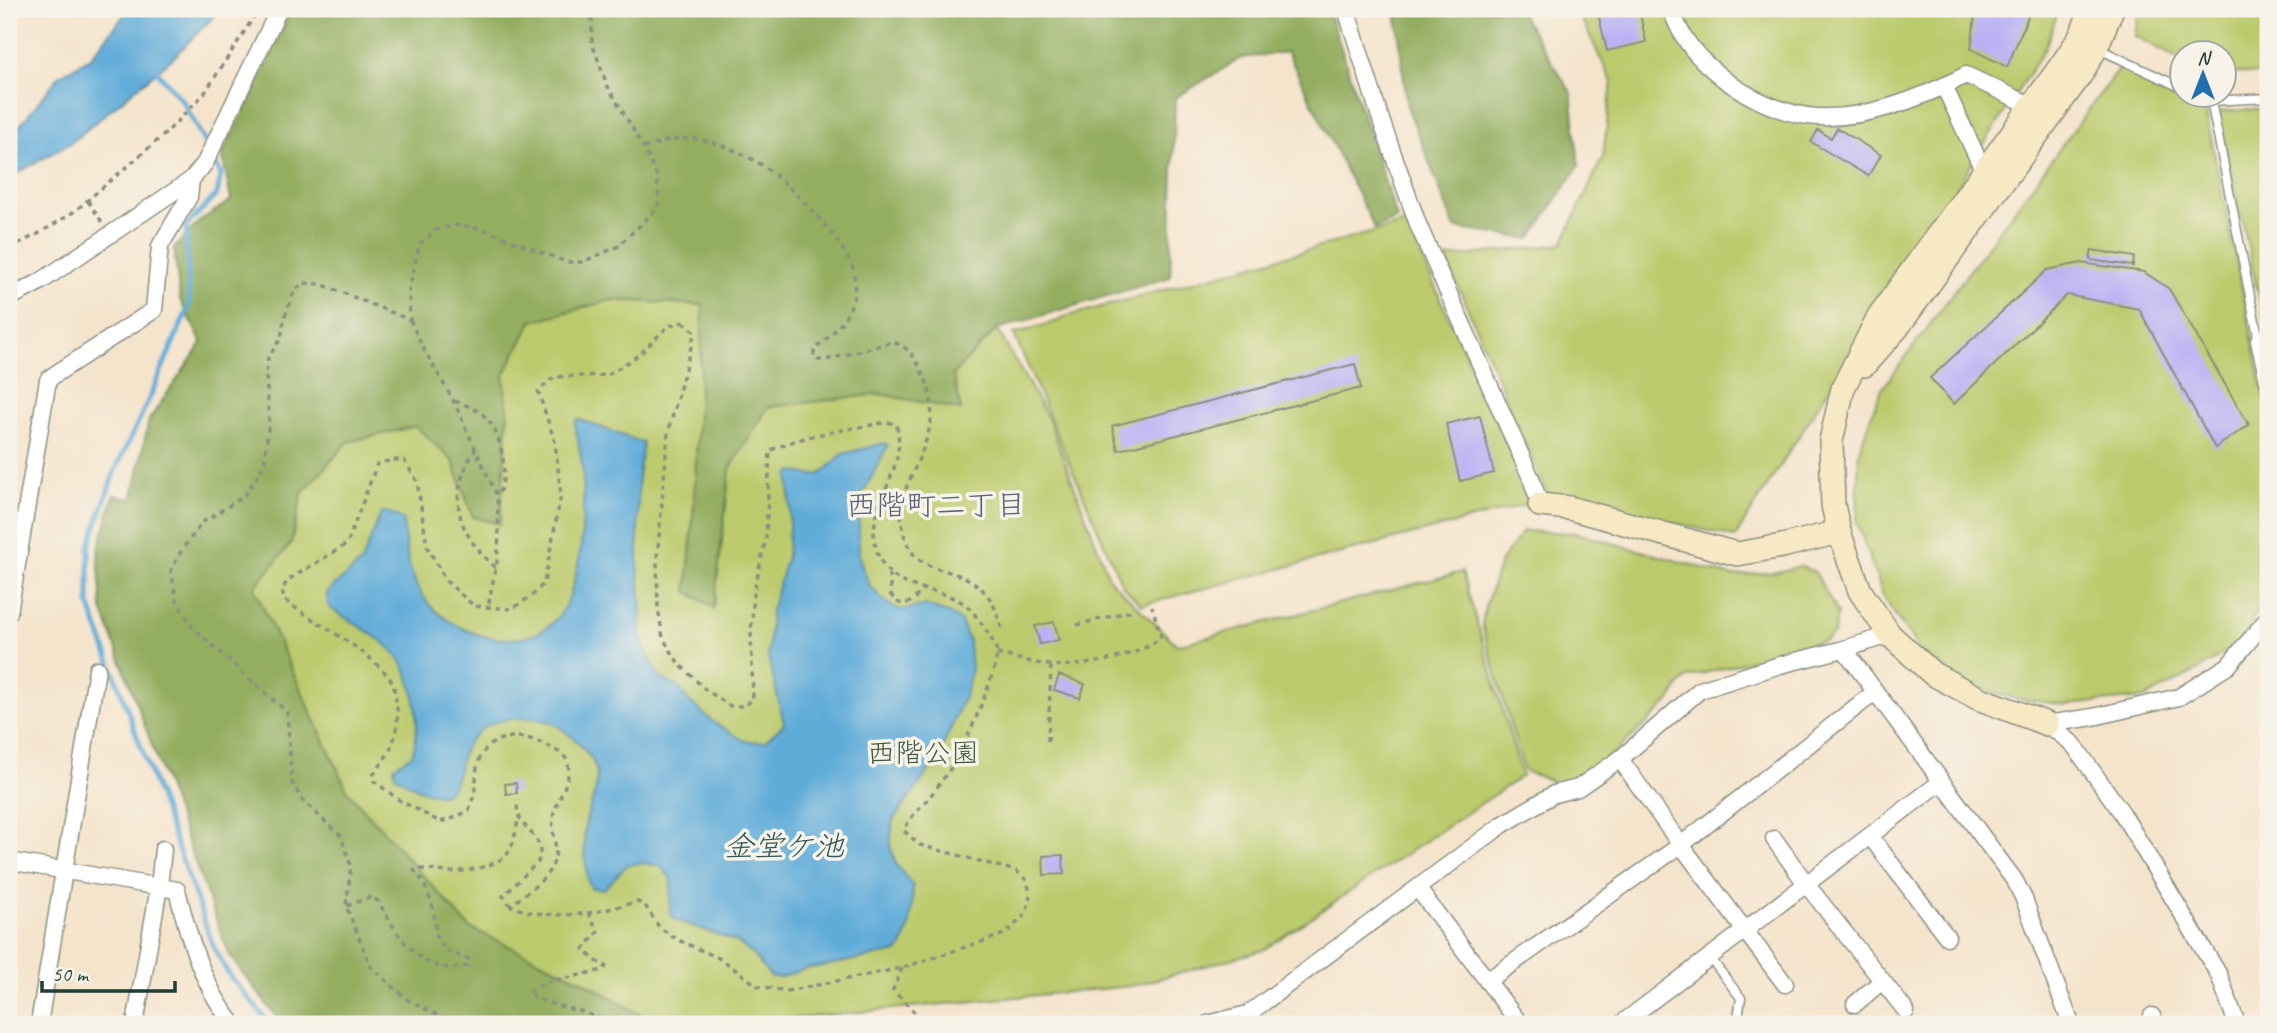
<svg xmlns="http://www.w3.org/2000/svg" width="2277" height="1033" font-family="Caveat,'Klee One',sans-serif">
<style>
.green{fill:#bbca6c;stroke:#6d8450;stroke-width:2}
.forest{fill:#94ae60;stroke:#5a764a;stroke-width:2}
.water{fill:#60acd9;stroke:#407486;stroke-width:2}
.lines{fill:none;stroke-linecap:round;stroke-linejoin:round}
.stream{stroke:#60acd9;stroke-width:5}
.building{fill:#b9aff4}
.lane-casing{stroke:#8a9080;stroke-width:11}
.street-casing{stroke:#8a9080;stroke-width:19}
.secondary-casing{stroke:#8a9080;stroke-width:26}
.path{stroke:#8a9080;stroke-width:3.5;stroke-dasharray:5 5;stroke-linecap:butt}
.lane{stroke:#fff;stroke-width:8}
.street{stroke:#fff;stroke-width:16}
.secondary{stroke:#f7e9c3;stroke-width:23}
.labels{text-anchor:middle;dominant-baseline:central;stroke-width:7;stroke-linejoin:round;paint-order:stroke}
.park-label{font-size:28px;fill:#3e593f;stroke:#f7f3e8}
.neighbourhood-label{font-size:30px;fill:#556577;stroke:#f7f3e8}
.water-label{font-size:30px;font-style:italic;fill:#2f595d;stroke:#f7f3e8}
</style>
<rect width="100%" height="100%" fill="#f7f3e8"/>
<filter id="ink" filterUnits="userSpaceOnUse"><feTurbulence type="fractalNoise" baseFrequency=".0143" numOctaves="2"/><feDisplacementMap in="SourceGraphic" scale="14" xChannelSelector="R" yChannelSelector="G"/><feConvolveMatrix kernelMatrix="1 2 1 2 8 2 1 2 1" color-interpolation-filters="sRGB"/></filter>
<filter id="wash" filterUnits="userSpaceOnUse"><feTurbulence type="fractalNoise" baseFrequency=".00686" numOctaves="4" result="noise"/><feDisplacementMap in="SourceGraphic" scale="28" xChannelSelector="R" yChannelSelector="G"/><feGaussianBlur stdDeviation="1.57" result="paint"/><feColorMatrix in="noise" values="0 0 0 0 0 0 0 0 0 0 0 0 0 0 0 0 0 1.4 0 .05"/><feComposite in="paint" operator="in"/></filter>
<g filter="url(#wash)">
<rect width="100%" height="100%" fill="#f5e4cc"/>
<g class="green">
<path d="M1577 9H2059L2045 48 1735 537 1547 494 1446 258 1562 244 1603 157 1612 82Z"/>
<path d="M2139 9H2268V74L2225 73 2224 52H2182V61L2135 36Z"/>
<path d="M2120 67 2205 109 2268 414V589L2242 641 2200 669 2145 698 2065 705 2013 698 1966 684 1920 651 1884 598 1857 522 1859 450 1880 392Z"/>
<path d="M2268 108V337L2218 112Z"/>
<path d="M1406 223 1533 503 1141 605 1122 585 1014 334 1061 320V318Z"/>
<path d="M612 300 704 305 694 505 687 591 714 608 730 469 768 407 880 394 960 410 953 374 997 329 1049 420 1110 580 1177 645 1462 572 1522 776 1263 950 1132 986 734 1024H656L585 982 470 928 348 792 254 588 291 543 302 493 348 442 416 426 453 461 473 517 500 524 508 413 504 375 532 321Z"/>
<path d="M1523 531 1576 533 1732 576 1777 572 1800 566 1815 572 1837 613 1834 633 1826 640 1687 678 1678 687 1670 701C1641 727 1596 776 1560 786L1549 780 1524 771 1482 625 1485 607 1501 561Z"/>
</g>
<g class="forest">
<path d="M292 9H1326L1333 24 1397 219 1375 229 1287 52 1241 58 1175 98 1170 277 997 329 953 374 961 410 880 394 768 407 730 469 714 608 687 591 694 505 703 305 612 300 532 321 504 375 508 413 500 524 473 517 453 461 416 426 348 442 302 493 291 543 254 588 348 792 470 928 585 982 656 1024H282L229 955 102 609 98 552 114 495 132 500 149 420 202 343 180 300 174 248 200 221 231 200 222 154 257 86Z"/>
<path d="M1396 9H1518L1571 92 1579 166 1530 239 1455 228 1407 106Z"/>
</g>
<g class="water">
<path d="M129 9H221L173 58 72 142 9 178V139L60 75 90 58Z"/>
<path d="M578 419 643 443 638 477V565L642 608 641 632 642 643 658 675 664 680 679 687 687 699 713 722 745 741 764 742 781 727 784 723 768 657 771 611 787 556 790 512 789 475 793 471 811 475 821 474 843 454 884 443 888 445 859 501V556L863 569 870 586 882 599 894 608 904 610 925 605 950 614 961 622 969 641 971 672 965 695 937 760 893 820 890 845 896 864 913 886C912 907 912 935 898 952L806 969 779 978 770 976 753 955 737 942 675 920 670 913 671 878 660 866 642 863 627 865 604 889 591 888 588 881C586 863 582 840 586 822 589 805 600 788 596 770 594 761 588 754 582 747 576 740 566 732 558 726 537 714 494 716 477 733 472 737 467 744 464 750 459 762 458 787 445 793 431 798 406 783 395 775L394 766 412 755C423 720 415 667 385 644 368 630 348 620 330 608L327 602V592L361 563 381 513 387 512 403 519C405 545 407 571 422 595 451 639 536 662 565 606 582 572 584 518 583 481 583 462 578 442 575 423Z"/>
</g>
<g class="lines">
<g class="stream">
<path d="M154 68 184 103 208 149"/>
<path d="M212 158 221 174 217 194 186 226 189 306 150 397 114 473 89 547V604L214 948 229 975 270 1024"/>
</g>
</g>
<g id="blocks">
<g class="building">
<path d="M1597 9H1639L1646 42 1607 51Z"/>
<path d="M1976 9H2031L2007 67 1971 49Z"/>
<path d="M1837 128 1881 155 1868 176 1811 142 1818 130 1831 138Z"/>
<path d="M2092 250 2134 257 2133 266 2090 260Z"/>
<path d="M2081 263 2144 272 2169 289 2249 425 2215 448 2139 309 2067 295 1954 404 1930 378 2047 270Z"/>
<path d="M1355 364 1361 388 1118 450 1112 426Z"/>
<path d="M1480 416 1494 473 1460 481 1446 424Z"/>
<path d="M1054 622 1059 640 1040 644 1035 626Z"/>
<path d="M1059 675 1085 684 1080 698 1054 690Z"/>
<path d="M516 783 517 793 506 794 505 784Z"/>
<path d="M1063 855 1064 874 1044 875 1043 856Z"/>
</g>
</g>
</g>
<g filter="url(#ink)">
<use href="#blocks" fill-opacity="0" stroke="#8a9080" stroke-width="2"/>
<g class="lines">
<defs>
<g id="lane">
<path d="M2099 49 2182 88"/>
<path d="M2196 94 2211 101 2268 98"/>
<path d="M2211 101 2259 341"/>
<path d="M1710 958 1741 998 1737 1024"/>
</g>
<g id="street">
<path d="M1346 9 1382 123 1419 227 1531 478 1540 505"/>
<path d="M1671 9C1682 41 1698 59 1725 80 1749 98 1787 116 1818 117 1869 119 1922 98 1966 75L2032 106"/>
<path d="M1944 86 1984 172"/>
<path d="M9 298 40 282 191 180"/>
<path d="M2259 341 2268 380"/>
<path d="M9 612 48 380 54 375 154 310 160 246 189 197 191 180 205 163 279 9"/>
<path d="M1844 649 2015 881 2024 899 2071 1024"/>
<path d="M2047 724 2073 744 2122 813 2219 975 2237 1024"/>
<path d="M2047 724 2093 717 2179 697 2228 666 2268 618"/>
<path d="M1620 759 1681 845 1785 984"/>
<path d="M1870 836 1947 937"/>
<path d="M1774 839 1807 885 1906 1011"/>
<path d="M9 861 177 890C189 938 202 985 233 1024"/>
<path d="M1418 889 1520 1024"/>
<path d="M1487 981 1681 845 1875 692"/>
<path d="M1855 1004 1882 981"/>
<path d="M2152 1016 2156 1024"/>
<path d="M39 1024 97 669"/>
<path d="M135 1024 159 887 163 849"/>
<path d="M1208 1024 1248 1014 1502 825 1554 794 1578 788 1620 759 1700 690 1780 665 1844 649 1890 635"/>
<path d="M1621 1024 1941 782"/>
</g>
<g id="secondary">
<path d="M1864 365 1897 328 2081 74 2096 48 2112 9"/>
<path d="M1540 505 1569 508 1737 554 1782 546 1839 532"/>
<path d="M2047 724 1978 698 1933 674 1890 635 1860 591 1839 532 1833 505 1831 441 1843 388 1879 316 2063 63 2081 36 2091 9"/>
</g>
</defs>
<use href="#lane" class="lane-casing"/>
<use href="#street" class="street-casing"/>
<use href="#secondary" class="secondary-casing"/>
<g class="path">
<path d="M644 148C663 141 683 136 702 140 721 144 741 152 757 162 784 178 844 239 853 269 855 276 855 287 854 295 850 319 830 335 814 351V356L818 360H826L892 342C908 346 913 355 921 370 942 411 928 438 911 477 906 489 900 500 901 513 906 589 956 555 987 595 995 604 998 618 1002 629"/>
<path d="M88 201 102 222"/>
<path d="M9 248 38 234 75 211 165 134 204 94 259 9"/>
<path d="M410 320 423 348 453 400 497 496 499 535 497 561 488 607"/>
<path d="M683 322 695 332 668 433 657 559 658 608 663 638 679 664 706 690 730 706H743L753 700 751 633 754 592 766 538 770 451C805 433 849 430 887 422L896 424C910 468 864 507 876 548 888 591 923 584 956 599 971 606 983 625 991 638 993 642 997 649 997 653 998 668 966 744 957 758 948 773 937 788 926 801 917 811 909 818 904 831L920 845 1016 871 1028 881 1030 901 1024 916 1005 934 902 968 787 991 758 986 721 959 676 939 659 927 646 907 638 902C621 905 605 911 588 913 565 916 533 916 511 906 522 895 538 886 547 874 564 853 550 836 553 817 556 799 578 773 564 756 561 752 554 750 550 747 527 734 494 730 480 758 475 767 477 779 475 789 474 796 471 803 469 810L457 817 440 822 399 800 374 781 373 775C394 749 402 728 395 695 394 690 394 684 391 680 365 646 317 625 283 599V588L288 580 347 544 377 464 392 460H404L417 481 427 546 446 581 474 606 512 609 534 594 544 583 561 495 555 442 538 391 554 377 608 375 640 354 668 326Z"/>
<path d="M455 401C467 406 480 409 489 421 502 438 510 478 497 496"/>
<path d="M476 448C446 496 455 531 496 568"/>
<path d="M889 574 891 595C901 611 914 603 922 589"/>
<path d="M1077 625 1131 611"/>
<path d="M997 654C1015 657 1033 664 1051 665 1080 668 1141 657 1161 637L1152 606"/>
<path d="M1048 741 1051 665"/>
<path d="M347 906 371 897 378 901C398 935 420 978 468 966V959L447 951 437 938 433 907 423 881 414 870C425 867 435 871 447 872 461 873 500 866 508 853 515 843 516 827 519 816"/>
<path d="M511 906 503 896 538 862C549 833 511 829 518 800"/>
<path d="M588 913 598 932 584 949 594 960 606 966 604 970 547 982 528 991C541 1008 585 1006 607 1024"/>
<path d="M902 968 893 990 926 1024"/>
<path d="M455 1024 408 1000 371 967 346 906 351 866 341 836 303 801 292 783 287 712 193 628 177 601 171 571 181 551 203 522 244 496 264 465 269 422 266 374 268 358 281 338 285 316 295 290 304 283 321 284 410 320 409 290 419 245 436 230 457 225 483 229 566 262H582L617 247 651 215 659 203 657 177 644 148 607 85 592 43V9"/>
</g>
<use href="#lane" class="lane"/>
<use href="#street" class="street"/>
<use href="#secondary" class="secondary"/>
</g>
</g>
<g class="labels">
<g class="park-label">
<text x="923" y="752">西階公園</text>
</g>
<g class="neighbourhood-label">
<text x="936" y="505">西階町二丁目</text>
</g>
<g class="water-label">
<text x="784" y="846">金堂ケ池</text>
</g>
</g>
<rect width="2277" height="1033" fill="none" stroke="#f7f3e8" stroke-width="35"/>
<g transform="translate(2203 74)"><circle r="33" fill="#f7f3e8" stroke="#a1aaa0" stroke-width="2"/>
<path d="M0-5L12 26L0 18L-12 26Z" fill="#1f6fb2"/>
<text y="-10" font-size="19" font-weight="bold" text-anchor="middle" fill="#1f3d34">N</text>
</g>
<path d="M42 981v10h133v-10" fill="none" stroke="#1f3d34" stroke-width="3.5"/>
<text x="52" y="981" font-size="21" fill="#1f3d34" stroke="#f7f3e8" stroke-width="5" paint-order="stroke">50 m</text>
</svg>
